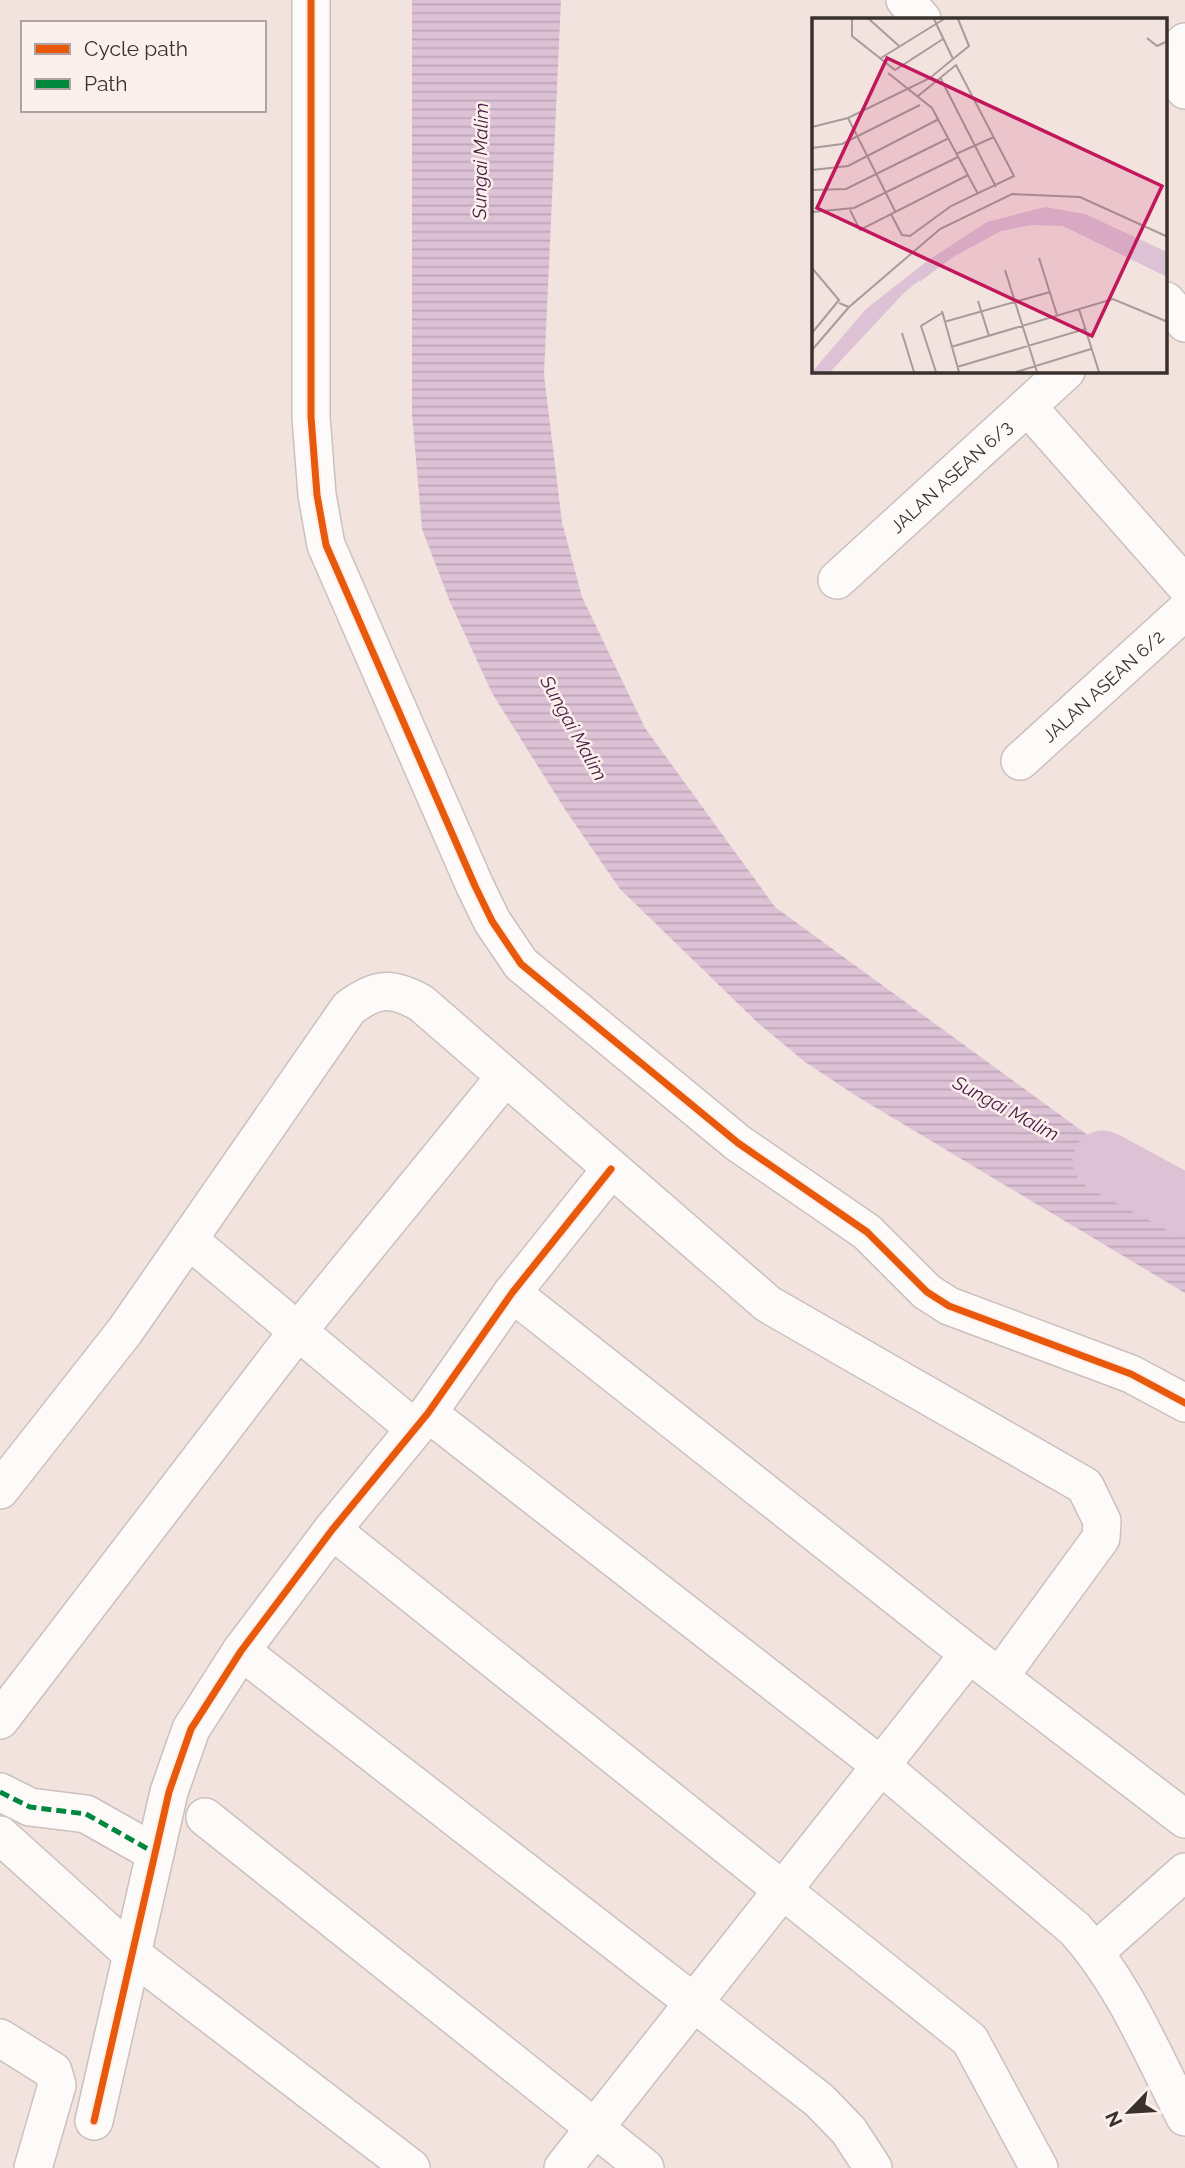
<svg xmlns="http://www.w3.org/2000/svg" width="1185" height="2168" font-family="Raleway,sans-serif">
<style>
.water{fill:url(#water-rules)}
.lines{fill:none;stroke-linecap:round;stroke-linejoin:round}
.river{stroke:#ddc1d5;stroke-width:61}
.minor-casing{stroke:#cbc0bd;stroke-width:40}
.minor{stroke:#fdfbfa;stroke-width:37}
.quiet{stroke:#00873e;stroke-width:5;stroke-dasharray:10 5;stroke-linecap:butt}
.cycleway-casing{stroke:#fcf0ed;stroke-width:11}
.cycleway{stroke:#e8590c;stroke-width:7}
.labels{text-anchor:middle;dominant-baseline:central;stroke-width:5;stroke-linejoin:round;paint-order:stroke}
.street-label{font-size:18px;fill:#3a302d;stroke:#fcf0ed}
.water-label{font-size:19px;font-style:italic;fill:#481d46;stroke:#fcf0ed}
.inset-river{fill:none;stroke:#ddc1d5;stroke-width:3.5}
.inset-road{fill:none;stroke:#a89b98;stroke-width:2}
.view{fill:#c2185b;fill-opacity:0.15;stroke:#c2185b;stroke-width:3.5}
.inset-edge{fill:none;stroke:#3a302d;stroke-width:3.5}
</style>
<defs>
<pattern id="water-rules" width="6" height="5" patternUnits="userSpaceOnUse" patternTransform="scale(1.75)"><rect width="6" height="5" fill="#ddc1d5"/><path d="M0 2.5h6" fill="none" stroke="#bea6b7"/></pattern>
</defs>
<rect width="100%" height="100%" fill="#f2e3df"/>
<path class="water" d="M412 0H561L544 375 562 522 582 597 645 728 775 907 1185 1206V1293L858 1097 805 1062 758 1023 620 889 566 811 492 693 450 602 422 529 412 414Z"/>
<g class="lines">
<path class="river" d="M1103 1161 1185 1205"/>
<defs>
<g id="minor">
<path d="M311 0V417L317 495 326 545 475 886 492 921 521 964 738 1143 867 1232 927 1292 949 1306 1131 1374 1185 1403"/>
<path d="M905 0 922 19"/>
<path d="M1166 60 1185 42"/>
<path d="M1166 68 1185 90"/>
<path d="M1166 301 1185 323"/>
<path d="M1028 407 1185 585"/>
<path id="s1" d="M837 580 1066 371"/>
<path id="s2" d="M1020 761 1185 611"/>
<path d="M189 1240 415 1429"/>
<path d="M512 1293 969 1654 1185 1819"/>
<path d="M428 1413 880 1765 1075 1929C1123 1982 1152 2053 1185 2117"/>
<path d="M0 1490 125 1331 349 1008C376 988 391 986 421 1003L768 1304 1085 1486 1102 1521 1101 1538 1000 1676"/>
<path d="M332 1530 970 2040 1039 2168"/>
<path d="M241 1651 819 2100 849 2131 873 2168"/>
<path d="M0 1720 298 1331 505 1077"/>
<path d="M0 1792 30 1807 86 1814 155 1853"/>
<path d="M205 1817 645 2168"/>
<path d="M0 1835 133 1955 411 2168"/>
<path d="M1095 1952 1185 1872"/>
<path d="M0 2038 53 2071 57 2085 33 2168"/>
<path d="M94 2121 169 1792 191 1729 241 1651 332 1530 428 1413 512 1293 611 1169"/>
<path d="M563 2168 969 1654"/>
</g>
</defs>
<use href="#minor" class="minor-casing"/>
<use href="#minor" class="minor"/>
<path class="quiet" d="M0 1792 30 1807 86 1814 155 1853"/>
<defs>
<g id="cycleway">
<path d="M311 0V417L317 495 326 545 475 886 492 921 521 964 738 1143 867 1232 927 1292 949 1306 1131 1374 1185 1403"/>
<path d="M94 2121 169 1792 191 1729 241 1651 332 1530 428 1413 512 1293 611 1169"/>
</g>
</defs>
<use href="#cycleway" class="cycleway-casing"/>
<use href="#cycleway" class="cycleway"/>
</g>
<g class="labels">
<g class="street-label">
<text stroke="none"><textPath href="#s1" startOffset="154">JALAN ASEAN 6/3</textPath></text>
<text stroke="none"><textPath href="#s2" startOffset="112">JALAN ASEAN 6/2</textPath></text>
</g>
<g class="water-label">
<text transform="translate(480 161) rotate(-89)">Sungai Malim</text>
<text transform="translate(574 728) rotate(61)">Sungai Malim</text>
<text transform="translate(1006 1108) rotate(28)">Sungai Malim</text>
</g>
</g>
<g transform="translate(812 18)">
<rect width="355" height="355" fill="#f2e3df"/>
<path d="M233 189 273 196 355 234V259L251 208 220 207 189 213 124 248 91 276 18 354H0L54 291 115 243 175 204Z" fill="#ddc1d5"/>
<path class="inset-river" d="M107 262 138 239"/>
<path class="inset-road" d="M40 1V18L83 52 131 21M57 1 87 28M335 20 345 28 356 23M69 40 132 1M141 41 157 28 146 1M76 55 120 90 166 176M128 59 184 169M36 100 83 193M0 109 36 100 118 60 141 41 122 1M0 130 30 126 108 87M144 136 182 119M0 152 36 148 127 101M0 172 34 171 137 120M38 192 48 212 156 157M0 194 42 190 146 139M79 196 90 217 98 218 139 188 202 158 144 47 106 78M227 240 245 297M0 250 27 282 0 315M193 252 225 354M166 283 177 318M27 285 37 289 128 211 200 176 268 179 356 219M267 291 287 354M130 293 147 354M132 304 238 274M90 315 102 354M139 329 301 281 356 304M0 332 37 289M145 349 273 311M124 354 109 308 130 295M204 354 279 331"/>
<path class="view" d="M75 40 350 168 280 318 5 190Z"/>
<rect width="355" height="355" class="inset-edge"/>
</g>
<rect x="21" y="21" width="245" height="91" fill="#fcf0ed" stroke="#aea3a0" stroke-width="2"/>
<rect x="35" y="44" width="35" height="10" fill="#e8590c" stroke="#aea3a0" stroke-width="2"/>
<text x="84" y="56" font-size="21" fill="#3a302d">Cycle path</text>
<rect x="35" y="79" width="35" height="10" fill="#00873e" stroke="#aea3a0" stroke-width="2"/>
<text x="84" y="91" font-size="21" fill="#3a302d">Path</text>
<g transform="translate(1129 2112) rotate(245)" stroke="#fcf0ed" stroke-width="5" paint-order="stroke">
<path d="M0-5L12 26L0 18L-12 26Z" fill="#3a302d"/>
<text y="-10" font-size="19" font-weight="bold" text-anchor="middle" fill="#3a302d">N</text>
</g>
</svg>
